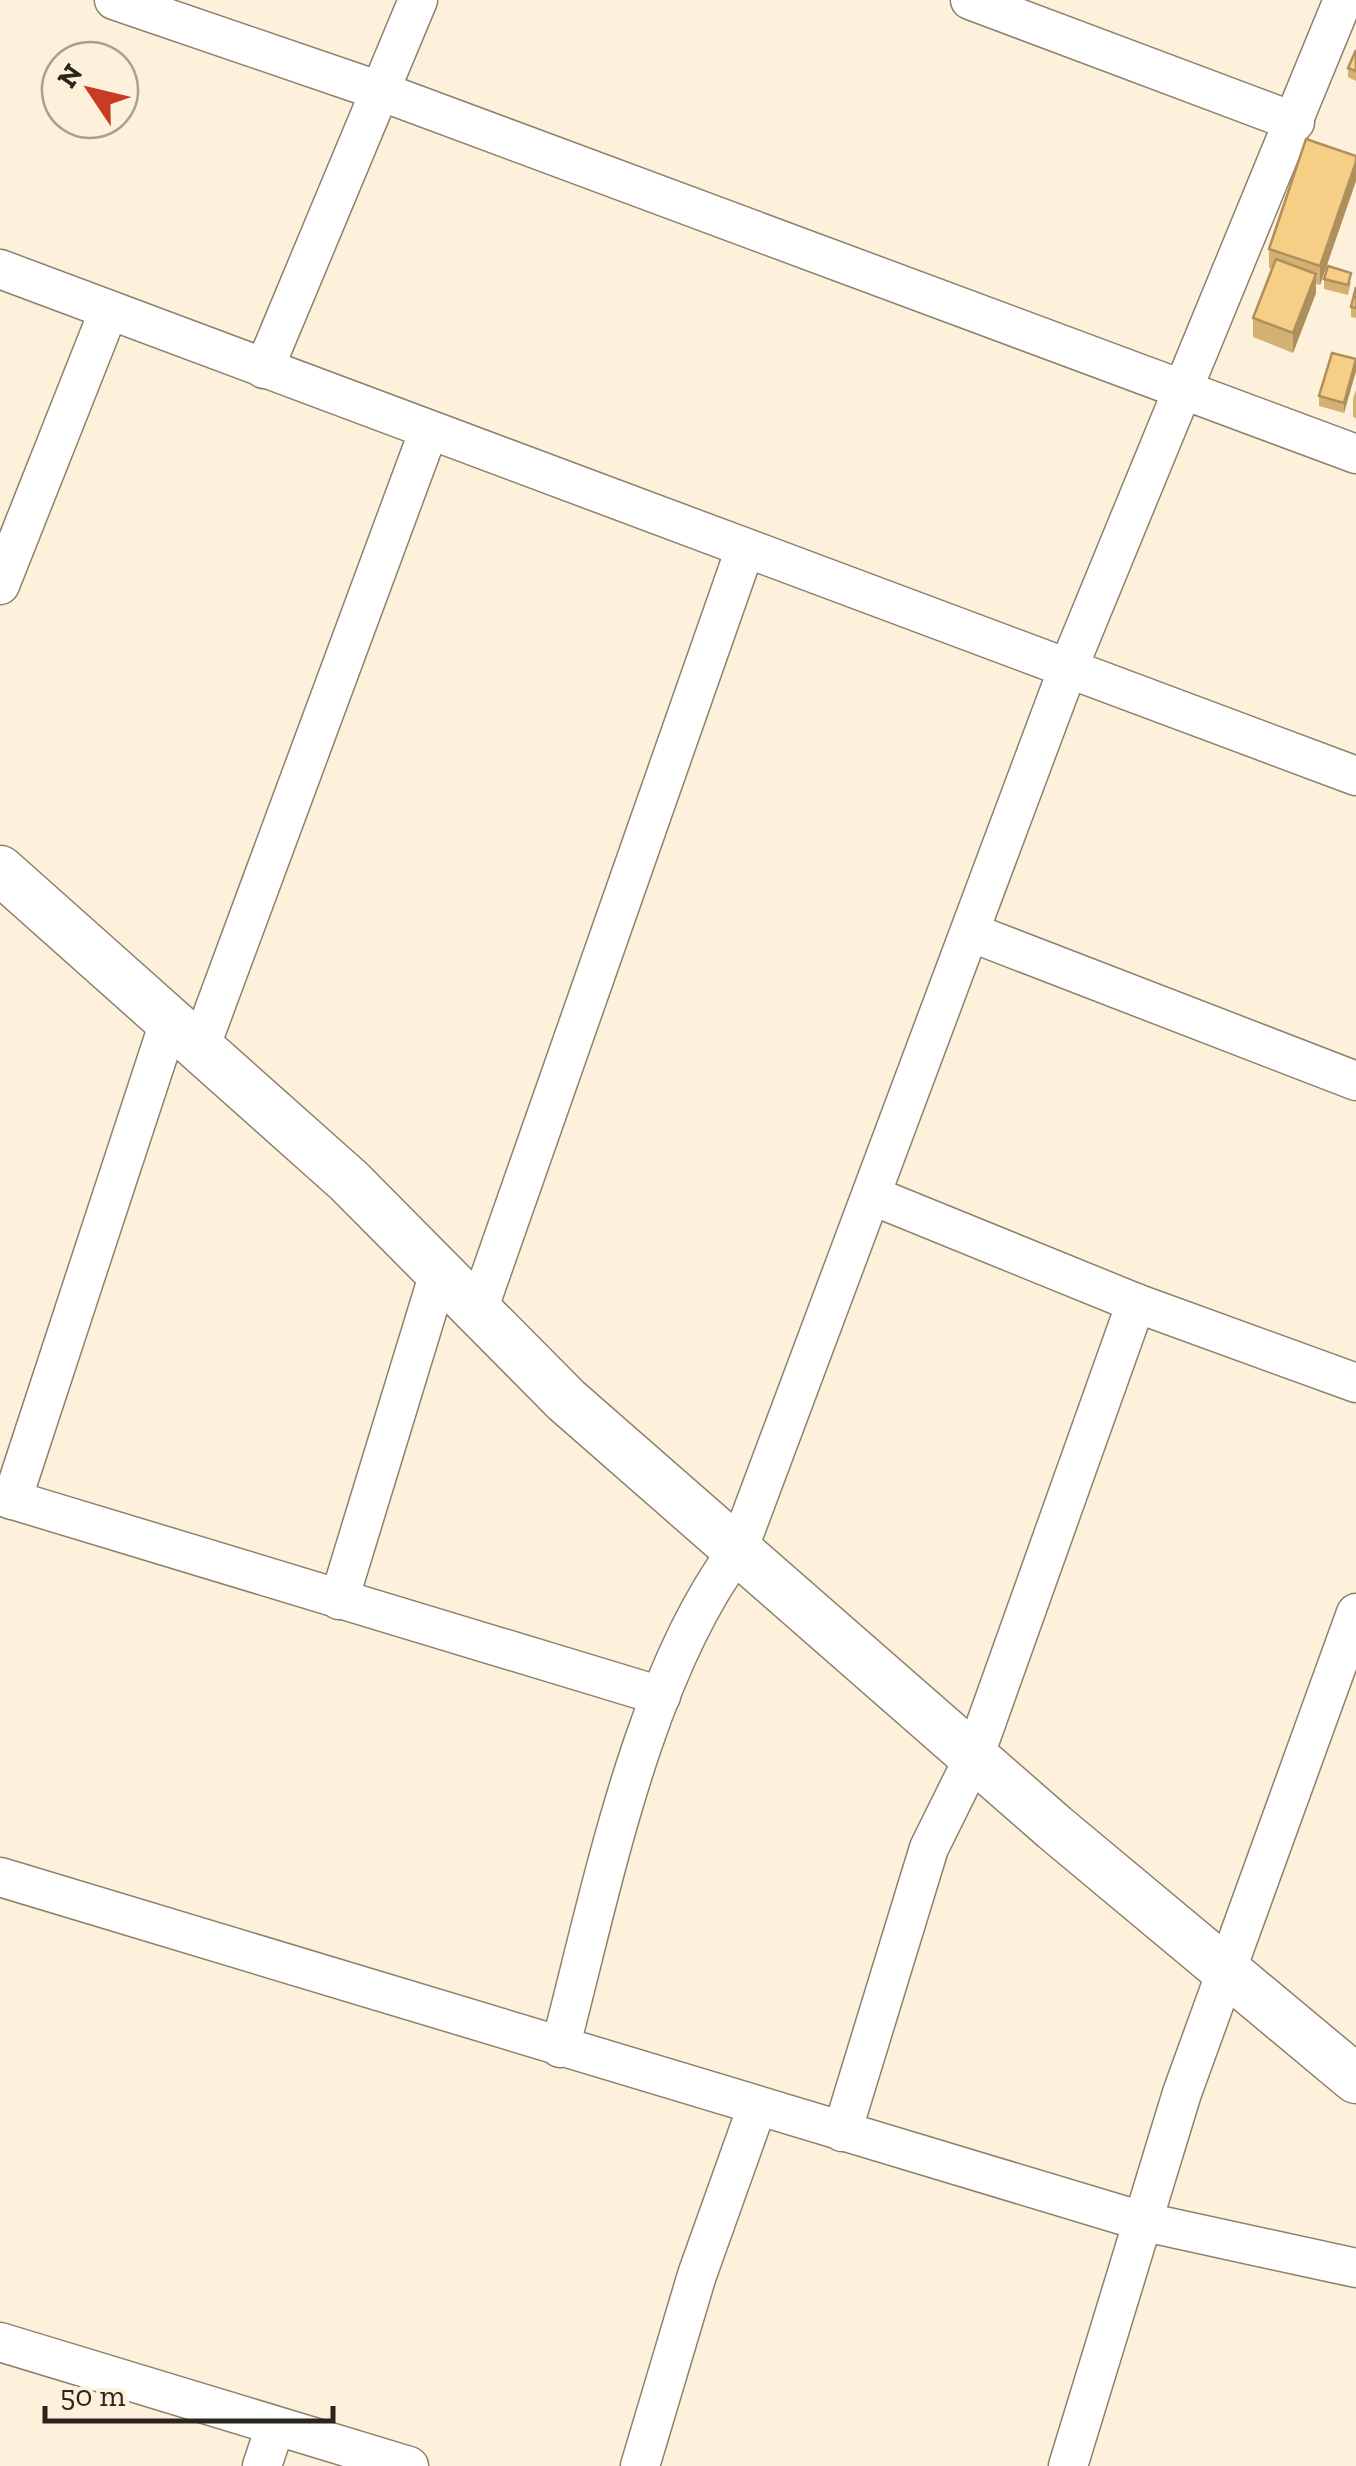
<svg xmlns="http://www.w3.org/2000/svg" width="1356" height="2466" font-family="'Zilla Slab',serif">
<style>
.lines{fill:none;stroke-linecap:round;stroke-linejoin:round}
.minor-casing{stroke:#8d816d;stroke-width:41}
.major-casing{stroke:#8d816d;stroke-width:51}
.minor{stroke:#fff;stroke-width:38}
.major{stroke:#fff;stroke-width:48}
.wall{fill:#d4b172}
.shaded-wall{fill:#ad905d}
.building{fill:#f7ce85;stroke:#ad905d;stroke-width:2.5}
</style>
<rect width="100%" height="100%" fill="#fef1db"/>
<g class="lines">
<defs>
<g id="minor">
<path d="M114 0 377 90 1356 454"/>
<path d="M970 0 1295 122"/>
<path d="M0 269 1356 776"/>
<path d="M264 369 418 0"/>
<path d="M0 585 109 310"/>
<path d="M970 932 1356 1081"/>
<path d="M200 1048 429 430"/>
<path d="M873 1196 1136 1303 1356 1383"/>
<path d="M477 1313 745 549"/>
<path d="M0 1496 661 1696"/>
<path d="M12 1500 170 1019"/>
<path d="M339 1600 438 1276"/>
<path d="M0 1877 1145 2222 1356 2268"/>
<path d="M560 2048C601 1893 642 1677 738 1550L1067 671 1343 0"/>
<path d="M842 2132 929 1848 974 1757 1136 1303"/>
<path d="M0 2342 409 2466"/>
<path d="M262 2466 275 2427"/>
<path d="M640 2466 697 2275 757 2107"/>
<path d="M1068 2466 1182 2093 1356 1613"/>
</g>
<path id="major" d="M0 870 349 1181 566 1400 1055 1828 1356 2079"/>
</defs>
<use href="#minor" class="minor-casing"/>
<use href="#major" class="major-casing"/>
<use href="#minor" class="minor"/>
<use href="#major" class="major"/>
</g>
<g class="wall">
<path d="M1356 50V81L1348 77V68Z"/>
<path d="M1356 156V181L1320 285 1316 284V293L1293 353 1253 337V318L1272 269 1269 268V249Z"/>
<path d="M1324 279 1351 282 1348 295 1324 289Z"/>
<path d="M1356 287V318L1351 317V307Z"/>
<path d="M1356 359V371L1344 413 1319 406V396Z"/>
<path d="M1356 390V418L1353 417V398Z"/>
</g>
<g class="shaded-wall">
<path d="M1356 162V181L1320 285V266Z"/>
<path d="M1316 274V293L1293 353V333Z"/>
<path d="M1356 361V371L1344 413V403Z"/>
</g>
<g class="building">
<path d="M1356 50V71L1348 68Z"/>
<path d="M1306 139 1356 156V162L1320 266 1269 249Z"/>
<path d="M1276 259 1316 274 1293 333 1253 318Z"/>
<path d="M1328 266 1351 273 1348 285 1324 279Z"/>
<path d="M1356 287V308L1351 307Z"/>
<path d="M1332 353 1356 359 1344 403 1319 396Z"/>
</g>
<g transform="translate(90 90) rotate(305)"><circle r="48" fill="#fef1db" stroke="#a9a08f" stroke-width="2.5"/>
<path d="M0-8L18 38L0 25L-18 38Z" fill="#c73c23"/>
<text y="-15" font-size="28" font-weight="bold" text-anchor="middle" fill="#2a261d">N</text>
</g>
<path d="M45 2406v15h288v-15" fill="none" stroke="#2a261d" stroke-width="5"/>
<text x="60" y="2406" font-size="30" fill="#2a261d" stroke="#fef1db" stroke-width="8" paint-order="stroke">50 m</text>
</svg>
